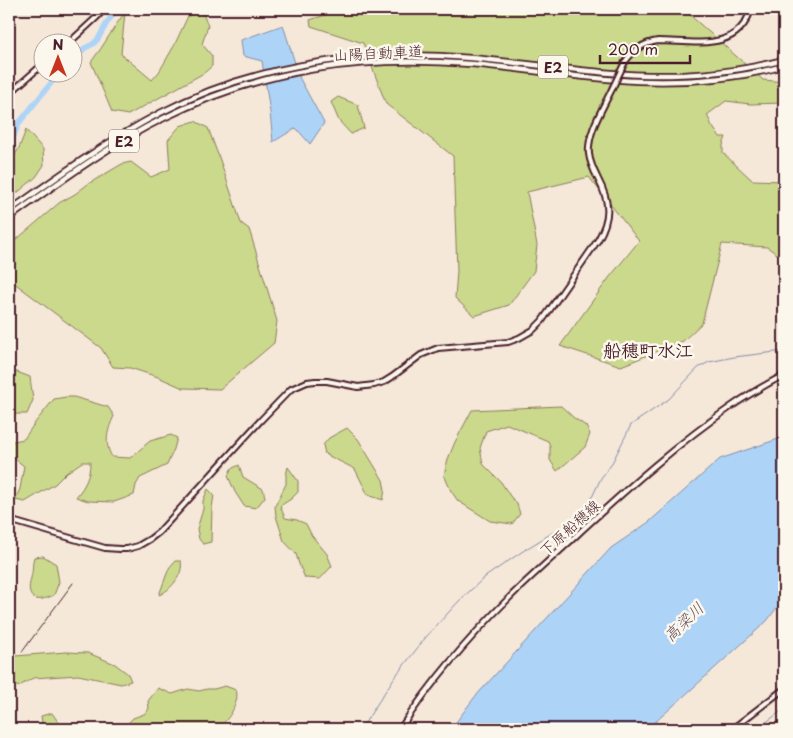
<svg xmlns="http://www.w3.org/2000/svg" width="793" height="738" font-family="'Playpen Sans','Klee One',sans-serif">
<style>
.green{fill:#cbd98c;stroke:#8a7c5c}
.water{fill:#add4f7;stroke:#858ca5}
.lines{fill:none;stroke-linecap:round;stroke-linejoin:round}
.stream{stroke:#858ca5;stroke-width:1}
.river{stroke:#add4f7;stroke-width:5.5}
.secondary-casing{stroke:#4a1f2b;stroke-width:8}
.highway-casing{stroke:#4a1f2b;stroke-width:8}
.secondary{stroke:#fbf7ec;stroke-width:4}
.highway{stroke:#fbf7ec;stroke-width:4.5}
.rail{stroke:#4a1f2b;stroke-width:1}
.secondary-bridge-casing{stroke:#4a1f2b;stroke-width:8;stroke-linecap:butt}
.secondary-bridge{stroke:#fbf7ec;stroke-width:4}
.labels{text-anchor:middle;dominant-baseline:central;stroke-width:5;stroke-linejoin:round;paint-order:stroke}
.shield{fill:#fbf7ec;stroke:#7f6065;stroke-width:1}
.shield-label{font-size:14px;font-weight:bold;fill:#4a1f2b}
.street-label{font-size:15px;fill:#4a1f2b;stroke:#fbf7ec}
.water-label{font-size:16px;font-style:italic;fill:#634c5e;stroke:#fbf7ec}
.quarter-label{font-size:18px;font-weight:bold;fill:#4a1f2b;stroke:#fbf7ec}
</style>
<rect width="100%" height="100%" fill="#f5e8d9"/>
<filter id="ink" filterUnits="userSpaceOnUse"><feTurbulence type="fractalNoise" baseFrequency=".02" numOctaves="2"/><feDisplacementMap in="SourceGraphic" scale="10" xChannelSelector="R" yChannelSelector="G"/><feConvolveMatrix kernelMatrix="1 2 1 2 8 2 1 2 1" color-interpolation-filters="sRGB"/></filter>
<g filter="url(#ink)">
<g class="green">
<path d="M201 9 208 26 202 44 212 56V66L204 73 128 115 112 112 91 62C104 46 113 28 125 12L121 54 152 80 159 72 174 46 188 16Z"/>
<path d="M343 9H683L763 80 784 82V103L750 104 726 101 707 115 712 126 720 137H726L723 145V153L752 180 784 181V259L767 247 722 244 702 323 683 341 621 366 560 346 609 278 639 241 589 177 527 192 537 245 534 271 509 305 474 316 455 298 457 271 453 156 386 104 363 43 311 26 310 20Z"/>
<path d="M338 97 358 105 364 128 351 134 339 121 331 102Z"/>
<path d="M195 121 208 128 220 160 241 223 249 229 277 321 274 343 220 389 183 388 158 377 130 368 113 367 101 348 9 279V246L59 203 75 194 88 184 122 164 131 162 151 177 170 169 168 140 180 126Z"/>
<path d="M26 130 43 149 44 165 36 177 9 200V169L12 160 19 148Z"/>
<path d="M17 372 30 377 33 400 27 414H18L9 415V373Z"/>
<path d="M66 397H74L108 407 114 416C107 431 104 443 112 457L130 458 150 441 171 435 177 438 174 449 167 465 140 478 136 485 134 495 114 502 88 501 76 497C85 486 90 477 90 462H82L66 473 55 484 25 502 15 500 20 489 24 466 15 459H9V442L24 439 34 424 54 399Z"/>
<path d="M561 406 574 418 586 426 590 434 585 447 557 471 550 460V446L548 441 507 424 486 431 480 448 483 464 501 482 510 496 517 504 520 514 512 524 490 521 458 501 451 491 444 475 448 459 455 442 472 410Z"/>
<path d="M347 428 358 439 383 480 385 490 383 500 368 495 355 469 325 454 323 445 329 438Z"/>
<path d="M239 465 243 477 263 489 265 497 256 508 244 506 235 492 228 476 231 469Z"/>
<path d="M288 467 298 481V492L291 499 280 506 285 518 297 520 306 524 312 536 327 554 332 566 320 579 305 578 299 564 296 554 284 541 276 516 275 506 286 484V475Z"/>
<path d="M208 489 214 495 212 508 211 542 203 544 199 539 197 529 203 509V501Z"/>
<path d="M43 556 56 564 59 582 54 595C48 598 33 604 30 593 28 587 31 579 32 573 33 568 32 563 34 557Z"/>
<path d="M175 561H181C184 574 171 590 159 595L169 568Z"/>
<path d="M66 652 88 653 115 664 128 674 131 681 121 684 78 675 33 678 18 687 9 679V663L15 656Z"/>
<path d="M225 686 236 690C240 700 230 718 222 724 221 725 215 727 214 728L213 729 160 728 158 729H122L133 718 144 714 147 712 149 708 148 701 158 688 172 694 188 689 199 691 207 689H214Z"/>
<path d="M52 713 63 729H43L41 716Z"/>
</g>
<g class="water">
<path d="M283 25 300 79 324 123 310 144 296 128 273 142 270 112 262 61 243 56 241 40Z"/>
<path d="M784 437V598L767 621 652 725 649 729H451L474 698 611 548 649 522 720 459Z"/>
</g>
<g class="lines">
<g class="stream">
<path d="M361 729 394 678 426 637 459 601 485 577 526 549 560 528 573 524 585 512 601 478 611 465 631 425 669 399 698 368 709 362 734 357 784 351"/>
<path d="M757 729 784 709"/>
</g>
<g class="river">
<path d="M72 61 85 48 93 44 98 39 108 21 118 9"/>
<path d="M9 148 19 123 51 83 62 72"/>
</g>
<defs>
<g id="secondary">
<path d="M70 42 97 17 104 9"/>
<path d="M625 62C633 50 643 43 658 41 694 41 738 53 751 9"/>
<path d="M9 94 42 65"/>
<path d="M9 520 84 542 105 548 120 549H127L138 546 150 539 159 532 261 420 291 389 307 382 315 381H327L358 387 374 385 384 382 392 377 421 355 438 348 508 342 519 338 533 330 542 321 598 240C611 217 610 202 598 179 594 171 590 163 589 154 587 133 603 108 612 89"/>
<path d="M400 729C431 682 469 638 509 598 532 575 557 554 581 531 629 487 678 443 732 406 749 394 767 384 784 375"/>
<path d="M732 729 784 689"/>
</g>
<g id="highway">
<path d="M9 211C58 176 107 141 160 113 255 64 365 48 471 58 537 64 604 76 671 75 709 75 747 69 784 60"/>
<path d="M9 218C58 183 109 145 164 118 262 69 362 55 471 64 526 69 582 79 638 81 687 83 737 79 784 66"/>
</g>
</defs>
<use href="#secondary" class="secondary-casing"/>
<use href="#highway" class="highway-casing"/>
<use href="#secondary" class="secondary"/>
<use href="#highway" class="highway"/>
<path class="rail" d="M22 652 73 583"/>
<defs>
<path id="secondary-bridge" d="M612 89 625 62"/>
</defs>
<use href="#secondary-bridge" class="secondary-bridge-casing"/>
<use href="#secondary-bridge" class="secondary-bridge"/>
</g>
</g>
<g class="labels">
<g class="shield">
<rect x="538" y="55.5" width="30" height="23" rx="4"/>
<rect x="109" y="129.5" width="30" height="23" rx="4"/>
</g>
<g class="shield-label">
<text x="553" y="67">E2</text>
<text x="124" y="141">E2</text>
</g>
<g class="street-label">
<text transform="translate(378 52) rotate(-3)">山陽自動車道</text>
<text transform="translate(569 527) rotate(-42)">下原船穂線</text>
</g>
<g class="water-label">
<text transform="translate(683 621) rotate(-44)">高梁川</text>
</g>
<g class="quarter-label">
<text x="648" y="349">船穂町水江</text>
</g>
</g>
<rect width="793" height="738" fill="none" stroke="#fbf7ec" stroke-width="30"/>
<rect x="15" y="15" width="763" height="708" fill="none" stroke="#4a1f2b" stroke-width="2" filter="url(#ink)"/>
<g transform="translate(58 58)"><circle r="24" fill="#fbf7ec" stroke="#b4a19f"/>
<path d="M0-4L9 19L0 12L-9 19Z" fill="#c8321e"/>
<text y="-8" font-size="14" font-weight="bold" text-anchor="middle" fill="#4a1f2b">N</text>
</g>
<path d="M600 55v8h90v-8" fill="none" stroke="#4a1f2b" stroke-width="2.5"/>
<text x="608" y="55" font-size="15" fill="#4a1f2b" stroke="#fbf7ec" stroke-width="4" paint-order="stroke">200 m</text>
</svg>
